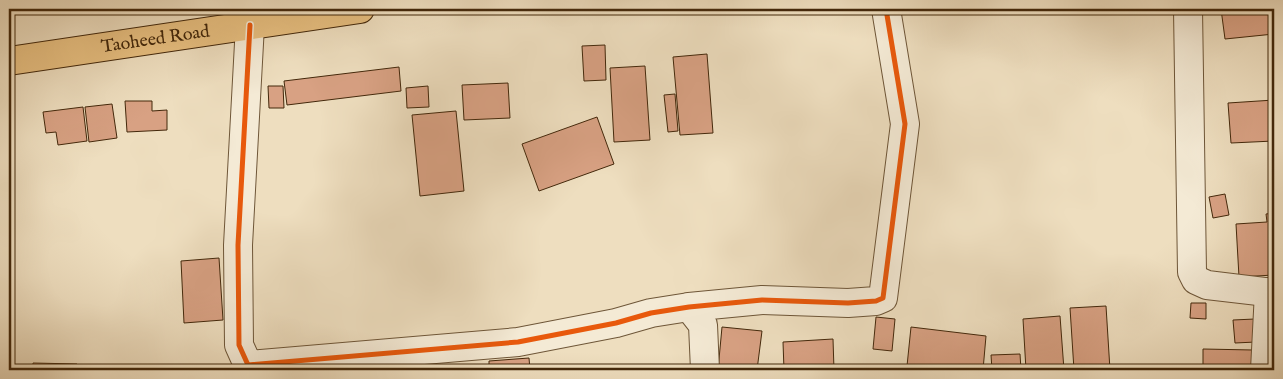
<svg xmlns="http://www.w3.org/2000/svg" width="1283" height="379" font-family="'IM FELL English',serif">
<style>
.building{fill:#d8a183;stroke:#43280b}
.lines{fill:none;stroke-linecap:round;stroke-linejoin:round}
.minor-casing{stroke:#6e5638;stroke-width:30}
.major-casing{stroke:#43280b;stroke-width:30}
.minor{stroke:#f4ead5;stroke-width:28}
.major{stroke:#e7bf80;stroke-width:28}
.cycleway-casing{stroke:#f4ead5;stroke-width:8}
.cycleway{stroke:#e8590c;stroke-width:5}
.labels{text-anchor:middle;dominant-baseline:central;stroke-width:5;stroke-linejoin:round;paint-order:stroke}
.street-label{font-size:18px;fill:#43280b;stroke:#f4ead5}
</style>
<rect width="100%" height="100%" fill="#eedebf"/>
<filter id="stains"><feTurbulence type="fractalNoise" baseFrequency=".004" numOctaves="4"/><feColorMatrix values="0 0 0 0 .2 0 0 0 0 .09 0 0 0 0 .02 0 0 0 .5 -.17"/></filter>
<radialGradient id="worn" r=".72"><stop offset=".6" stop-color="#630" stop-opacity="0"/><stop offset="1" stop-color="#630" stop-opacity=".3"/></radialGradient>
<g class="building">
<path d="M1221 9H1274V34L1225 39Z"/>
<path d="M605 45 606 80 584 81 582 46Z"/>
<path d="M707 54 713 133 680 135 673 57Z"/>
<path d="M645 66 650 140 614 142 610 68Z"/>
<path d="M399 67 401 91 287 105 284 81Z"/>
<path d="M508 83 510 118 464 120 462 85Z"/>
<path d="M268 86H283L284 108H269Z"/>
<path d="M428 86 429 107 407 108 406 88Z"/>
<path d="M675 94 678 131 668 132 664 95Z"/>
<path d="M1274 100V141L1231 143 1228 103Z"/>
<path d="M125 101H152V111L167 110V130L127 132Z"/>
<path d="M112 104 117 138 89 142 85 107Z"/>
<path d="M83 107 87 141 58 145 56 132 46 133 43 112Z"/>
<path d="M456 111 464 191 420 196 412 115Z"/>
<path d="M597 117 614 164 539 191 522 144Z"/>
<path d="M1225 194 1229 215 1213 218 1209 197Z"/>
<path d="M1274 213V275L1239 277 1236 224 1267 222 1266 214Z"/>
<path d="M219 258 223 320 184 323 181 261Z"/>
<path d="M1191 303H1206V319L1190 318Z"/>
<path d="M1106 306 1110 370H1074L1070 308Z"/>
<path d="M1060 316 1064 370H1026L1023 319Z"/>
<path d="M876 317 895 319 892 351 873 349Z"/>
<path d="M1255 319 1256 342 1235 343 1233 320Z"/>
<path d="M722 327 762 331 757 370H718Z"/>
<path d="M911 327 986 336 983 370H943L907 366Z"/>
<path d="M833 339 834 370H784L783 342Z"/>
<path d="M1203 349 1253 350V370H1203Z"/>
<path d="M1020 354 1021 370H992L991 355Z"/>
<path d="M529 358 530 370H489V361Z"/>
<path d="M33 363 77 364V370H33Z"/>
<path d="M657 365V370H601V367Z"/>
</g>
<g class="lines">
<defs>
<g id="minor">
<path d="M1188 9 1192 272 1196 280 1207 285 1274 293"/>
<path d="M250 25 238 245 239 345 248 365 518 342 616 323 651 313 689 307 762 300 848 303 876 301 883 298 905 124 886 9"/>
<path d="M689 307 703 325 705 370"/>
<path d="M1265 370 1269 292"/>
</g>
<g id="major">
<path id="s1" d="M9 61 360 9"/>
</g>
</defs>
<use href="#minor" class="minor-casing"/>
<use href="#major" class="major-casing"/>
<use href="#minor" class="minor"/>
<use href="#major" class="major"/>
<defs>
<path id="cycleway" d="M250 25 238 245 239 345 248 365 518 342 616 323 651 313 689 307 762 300 848 303 876 301 883 298 905 124 886 9"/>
</defs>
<use href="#cycleway" class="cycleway-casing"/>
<use href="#cycleway" class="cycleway"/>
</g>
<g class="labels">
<g class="street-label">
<text stroke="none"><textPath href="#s1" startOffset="148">Taoheed Road</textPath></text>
</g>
</g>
<rect width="1283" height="379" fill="none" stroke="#eedebf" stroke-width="30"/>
<rect x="10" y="10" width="1263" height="359" fill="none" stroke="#43280b" stroke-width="2.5"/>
<rect x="15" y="15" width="1253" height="349" fill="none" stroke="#43280b"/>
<rect width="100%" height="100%" filter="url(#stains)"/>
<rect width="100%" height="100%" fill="url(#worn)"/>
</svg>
